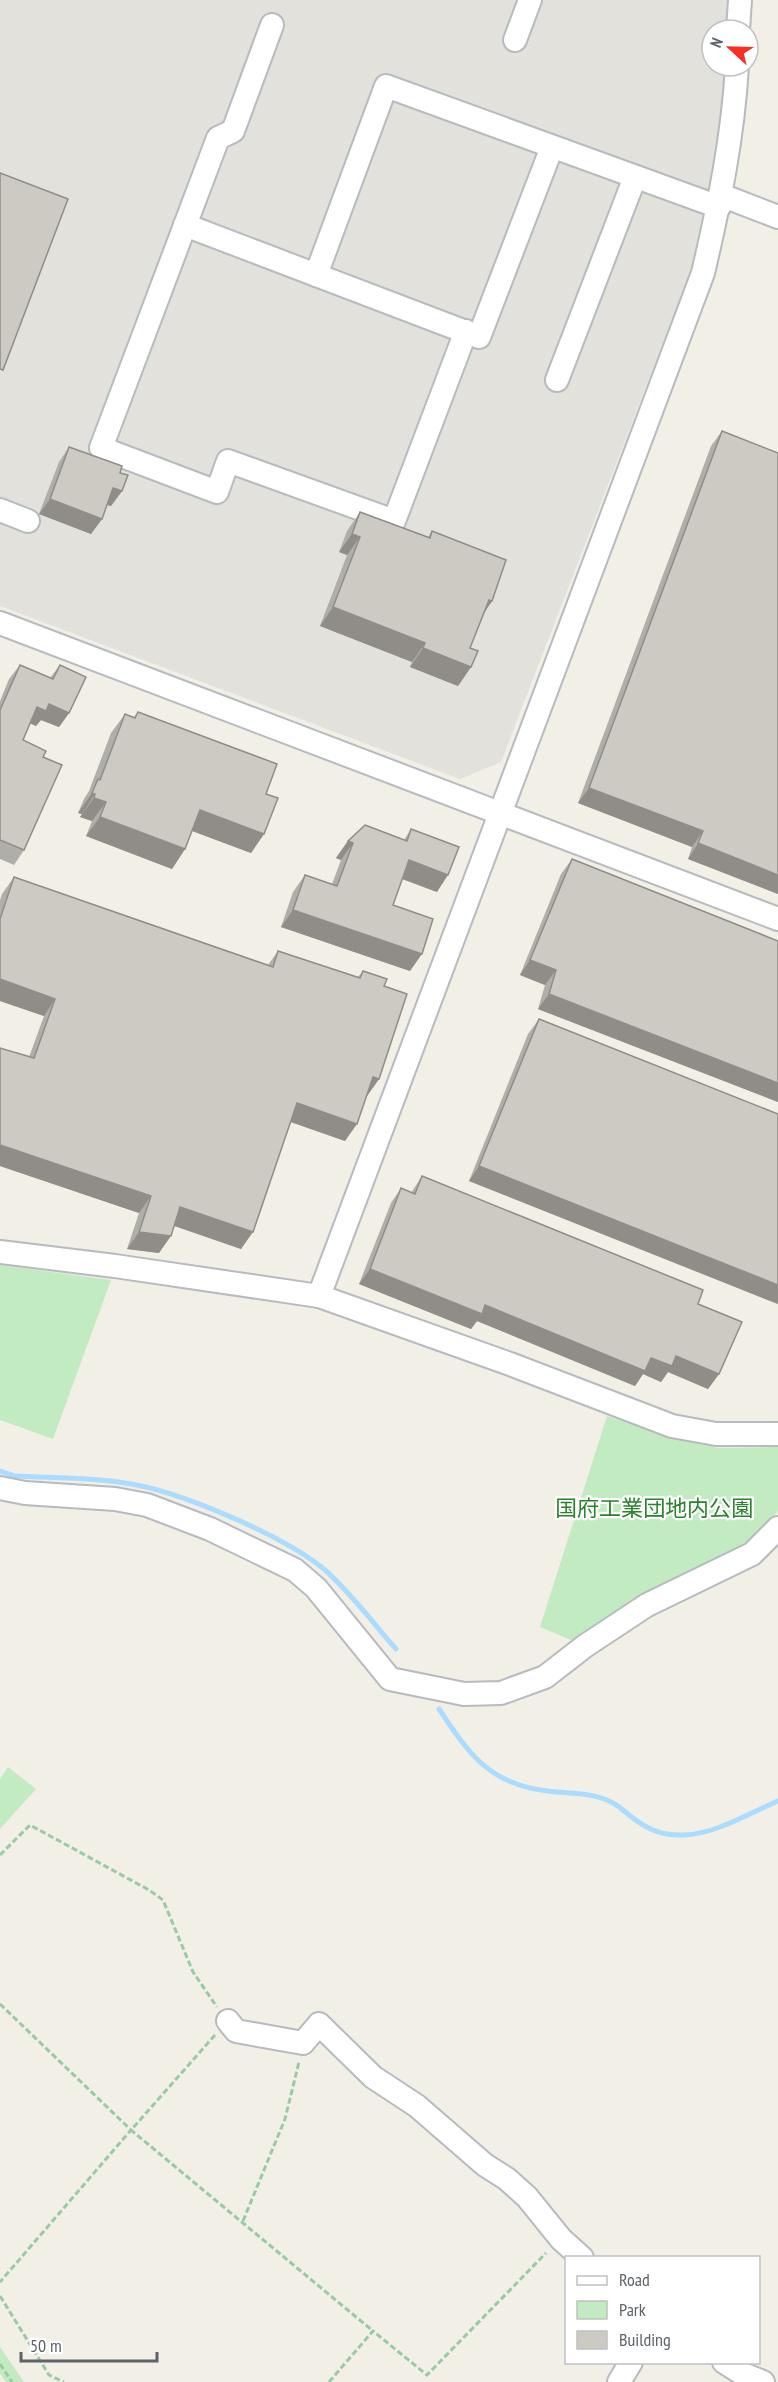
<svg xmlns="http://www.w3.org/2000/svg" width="778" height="2382" font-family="'PT Sans Narrow','Noto Sans JP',sans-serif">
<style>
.industrial{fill:#e2e1db}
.green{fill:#c2ebc1}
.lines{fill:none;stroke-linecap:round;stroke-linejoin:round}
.stream{stroke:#a9dcff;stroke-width:5}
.minor-casing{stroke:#b7babf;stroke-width:26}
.path{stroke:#98cba5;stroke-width:3;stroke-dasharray:6 3;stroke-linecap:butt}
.minor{stroke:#fff;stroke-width:22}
.wall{fill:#b0aea9}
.shaded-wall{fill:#908d89}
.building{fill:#cdcac4;stroke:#908d89;stroke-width:1.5}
.labels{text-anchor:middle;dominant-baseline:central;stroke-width:4.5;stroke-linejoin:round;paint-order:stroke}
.park-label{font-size:22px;fill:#2b822d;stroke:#fff}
</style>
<rect width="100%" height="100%" fill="#f2efe7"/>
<path class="industrial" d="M0 0H728L727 30H712V66H725L723 108 714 172 691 270 501 762 460 779 0 606Z"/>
<g class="green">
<path d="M0 1265 111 1280 53 1439 0 1420Z"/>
<path d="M607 1416 670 1437 718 1448 778 1447V1511L764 1528 737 1548 670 1584 576 1642 540 1627Z"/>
<path d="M8 1767 36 1789 0 1829V1779Z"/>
<path d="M0 2347 24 2382H6L0 2374Z"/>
</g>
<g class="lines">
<g class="stream">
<path d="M0 1471 15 1476C51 1478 89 1477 125 1483 177 1490 285 1536 325 1570 351 1593 373 1623 396 1649"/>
<path d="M439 1709C469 1754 490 1785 548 1791 569 1794 592 1792 611 1802 618 1805 624 1811 629 1815 646 1829 662 1836 684 1835 716 1834 749 1813 778 1801"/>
</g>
<defs>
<g id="minor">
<path d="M272 25 233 131 218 138 101 448 217 492 228 461 394 521 466 331"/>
<path d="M738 30 740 0"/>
<path d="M515 40 530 0"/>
<path d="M721 195 778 217"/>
<path d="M185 225 479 337 552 147"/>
<path d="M316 275 386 86 719 207"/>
<path d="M557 380 635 177"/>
<path d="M0 510 28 521"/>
<path d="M0 623 778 919"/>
<path d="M0 1252 115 1266 319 1296 510 1364 672 1426 716 1434H778"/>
<path d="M319 1296 703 273C719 205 733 137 737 66"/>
<path d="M0 1488 25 1493 115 1499 147 1505 210 1529 295 1570 316 1588 390 1679 464 1694 501 1693 545 1677 585 1646 647 1605 752 1554 778 1528"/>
<path d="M228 2021 236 2031 303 2043 319 2024 373 2077 417 2106 485 2165 507 2179 527 2197 561 2239 582 2258"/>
<path d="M724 2362 743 2374 763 2382"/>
<path d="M619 2382 631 2362"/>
</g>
</defs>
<use href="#minor" class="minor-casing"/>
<g class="path">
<path d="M0 1855 30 1825 149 1890 163 1900 193 1972 217 2007"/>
<path d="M0 2004 131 2130 0 2282"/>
<path d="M215 2035 131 2130 373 2331"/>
<path d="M243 2221 285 2119 299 2062"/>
<path d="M0 2296 49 2375 64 2382"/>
<path d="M0 2364 12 2382"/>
<path d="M329 2382 373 2331 427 2375 546 2253"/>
</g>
<use href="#minor" class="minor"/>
</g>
<g class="wall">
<path d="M722 431 778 453V894L688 859 692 847 578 803 711 446Z"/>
<path d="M69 447 120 473 122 491 111 506 107 505 102 519 91 534 39 514 59 462Z"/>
<path d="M360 512 428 537 432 531 492 601 482 616 470 648 471 667 458 686 410 667 412 662 320 626 347 555 339 552 347 531Z"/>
<path d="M20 665 50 678 60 665 69 713 59 727 41 720 36 726 30 723 23 740 43 757 24 850 14 865 0 859V701L9 679Z"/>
<path d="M138 712 266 794 264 834 251 853 192 831 185 849 172 869 86 836 92 821 80 817 82 814 78 813 84 799 89 791 111 733 125 714 134 717Z"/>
<path d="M411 829 437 892 402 879 393 905 410 971 281 927 293 892 305 875 332 884 341 860 336 858 348 841 404 840Z"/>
<path d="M572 859 778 941V1102L538 1009 545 985 520 975 561 874Z"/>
<path d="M14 877 268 965 278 951 358 977 363 971 384 986 379 1079 367 1096 345 1141 291 1122 241 1249 174 1226 159 1253 127 1249 139 1213 0 1166V1048L29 1057 44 1016 0 1001V900L2 894Z"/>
<path d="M539 1019 778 1114V1304L469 1181 528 1034Z"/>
<path d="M422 1176 698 1304 719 1374 708 1389 668 1372 661 1382 643 1374 635 1386 477 1321 471 1329 359 1284 391 1203 401 1188 411 1193Z"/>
</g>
<g class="shaded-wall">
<path d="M113 488 122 491 111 506 102 503Z"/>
<path d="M50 499 102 519 91 534 39 514Z"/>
<path d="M352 534 360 537 347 555 339 552Z"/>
<path d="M489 600 492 601 479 620Z"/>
<path d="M333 607 425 643 412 662 320 626Z"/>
<path d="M423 648 471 667 458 686 410 667Z"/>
<path d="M49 704 69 713 59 727 41 720 36 726 27 722 37 707Z"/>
<path d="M589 788 703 831 692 847 578 803Z"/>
<path d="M92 793 95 794 82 814 78 813Z"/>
<path d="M94 798 106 802 92 821 80 817Z"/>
<path d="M200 810 264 834 251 853 187 829Z"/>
<path d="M100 817 185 849 172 869 86 836Z"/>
<path d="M348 841 353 843 341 860 336 858Z"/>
<path d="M698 843 778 875V894L688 859Z"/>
<path d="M409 860 448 875 437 892 397 877Z"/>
<path d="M293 910 422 954 410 971 281 927Z"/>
<path d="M530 960 556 970 545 985 520 975Z"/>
<path d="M0 979 55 999 44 1016 0 1001Z"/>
<path d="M549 994 778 1083V1102L538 1009Z"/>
<path d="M373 1077 379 1079 367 1096Z"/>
<path d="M297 1103 357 1124 345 1141 285 1120Z"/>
<path d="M0 1145 151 1196 139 1213 0 1166Z"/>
<path d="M479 1166 778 1285V1304L469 1181Z"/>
<path d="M180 1207 253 1232 241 1249 169 1224Z"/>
<path d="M139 1232 171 1236 159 1253 127 1249Z"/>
<path d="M370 1269 651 1358 676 1356 719 1374 708 1389 668 1372 661 1382 643 1374 635 1386 477 1321 471 1329 359 1284Z"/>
</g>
<g class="building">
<path d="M0 173 68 199 3 370 0 369Z"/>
<path d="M722 431 778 453V875L698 843 703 831 589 788Z"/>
<path d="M69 447 122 466 120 473 128 475 122 491 113 488 102 519 50 499Z"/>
<path d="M360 512 430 538 432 531 506 560 492 601 489 600 470 648 478 651 471 667 423 648 425 643 333 607 360 537 352 534Z"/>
<path d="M20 665 53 679 60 665 86 677 69 713 49 704 46 711 37 707 23 740 46 751 43 757 62 765 24 850 0 840V710Z"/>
<path d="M138 712 277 764 266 794 278 798 264 834 200 810 185 849 100 817 106 802 94 798 95 794 92 793 98 779 100 780 125 714 135 718Z"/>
<path d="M365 825 407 841 411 829 459 847 448 875 409 860 393 905 433 919 422 954 293 910 305 875 337 886 353 843 348 841Z"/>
<path d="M572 859 778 941V1083L549 994 556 970 530 960Z"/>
<path d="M14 877 273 967 278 951 360 978 363 971 387 979 384 986 407 994 379 1079 373 1077 357 1124 297 1103 253 1232 180 1207 171 1236 139 1232 151 1196 0 1145V1048L34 1058 55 999 0 979V919Z"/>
<path d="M539 1019 778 1114V1285L479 1166Z"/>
<path d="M422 1176 703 1290 698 1304 742 1322 719 1374 676 1356 672 1366 651 1358 645 1371 485 1305 482 1314 370 1269 401 1188 415 1194Z"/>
</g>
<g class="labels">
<g class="park-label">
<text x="654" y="1508">国府工業団地内公園</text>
</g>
</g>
<rect x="565" y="2256" width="195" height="108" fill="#ffffff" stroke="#bfc1c3" stroke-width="1.5"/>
<rect x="577" y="2276" width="30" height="9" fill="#ffffff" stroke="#bfc1c3" stroke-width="1.5"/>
<text x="619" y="2286" font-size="18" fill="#5e6369">Road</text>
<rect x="577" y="2301" width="30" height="18" fill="#c2ebc1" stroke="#bfc1c3" stroke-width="1.5"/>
<text x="619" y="2316" font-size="18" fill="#5e6369">Park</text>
<rect x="577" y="2331" width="30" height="18" fill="#cdcac4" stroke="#bfc1c3" stroke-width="1.5"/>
<text x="619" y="2346" font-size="18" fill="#5e6369">Building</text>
<g transform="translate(730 48) rotate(292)"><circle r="28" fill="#ffffff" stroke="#bfc1c3" stroke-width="1.5"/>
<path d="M0-4.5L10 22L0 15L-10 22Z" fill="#fb2e23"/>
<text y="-9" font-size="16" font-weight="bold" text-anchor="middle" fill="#5e6369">N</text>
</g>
<path d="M21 2352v9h136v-9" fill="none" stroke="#5e6369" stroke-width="3"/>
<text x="30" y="2352" font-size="18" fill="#5e6369" stroke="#ffffff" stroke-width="4.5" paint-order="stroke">50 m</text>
</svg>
